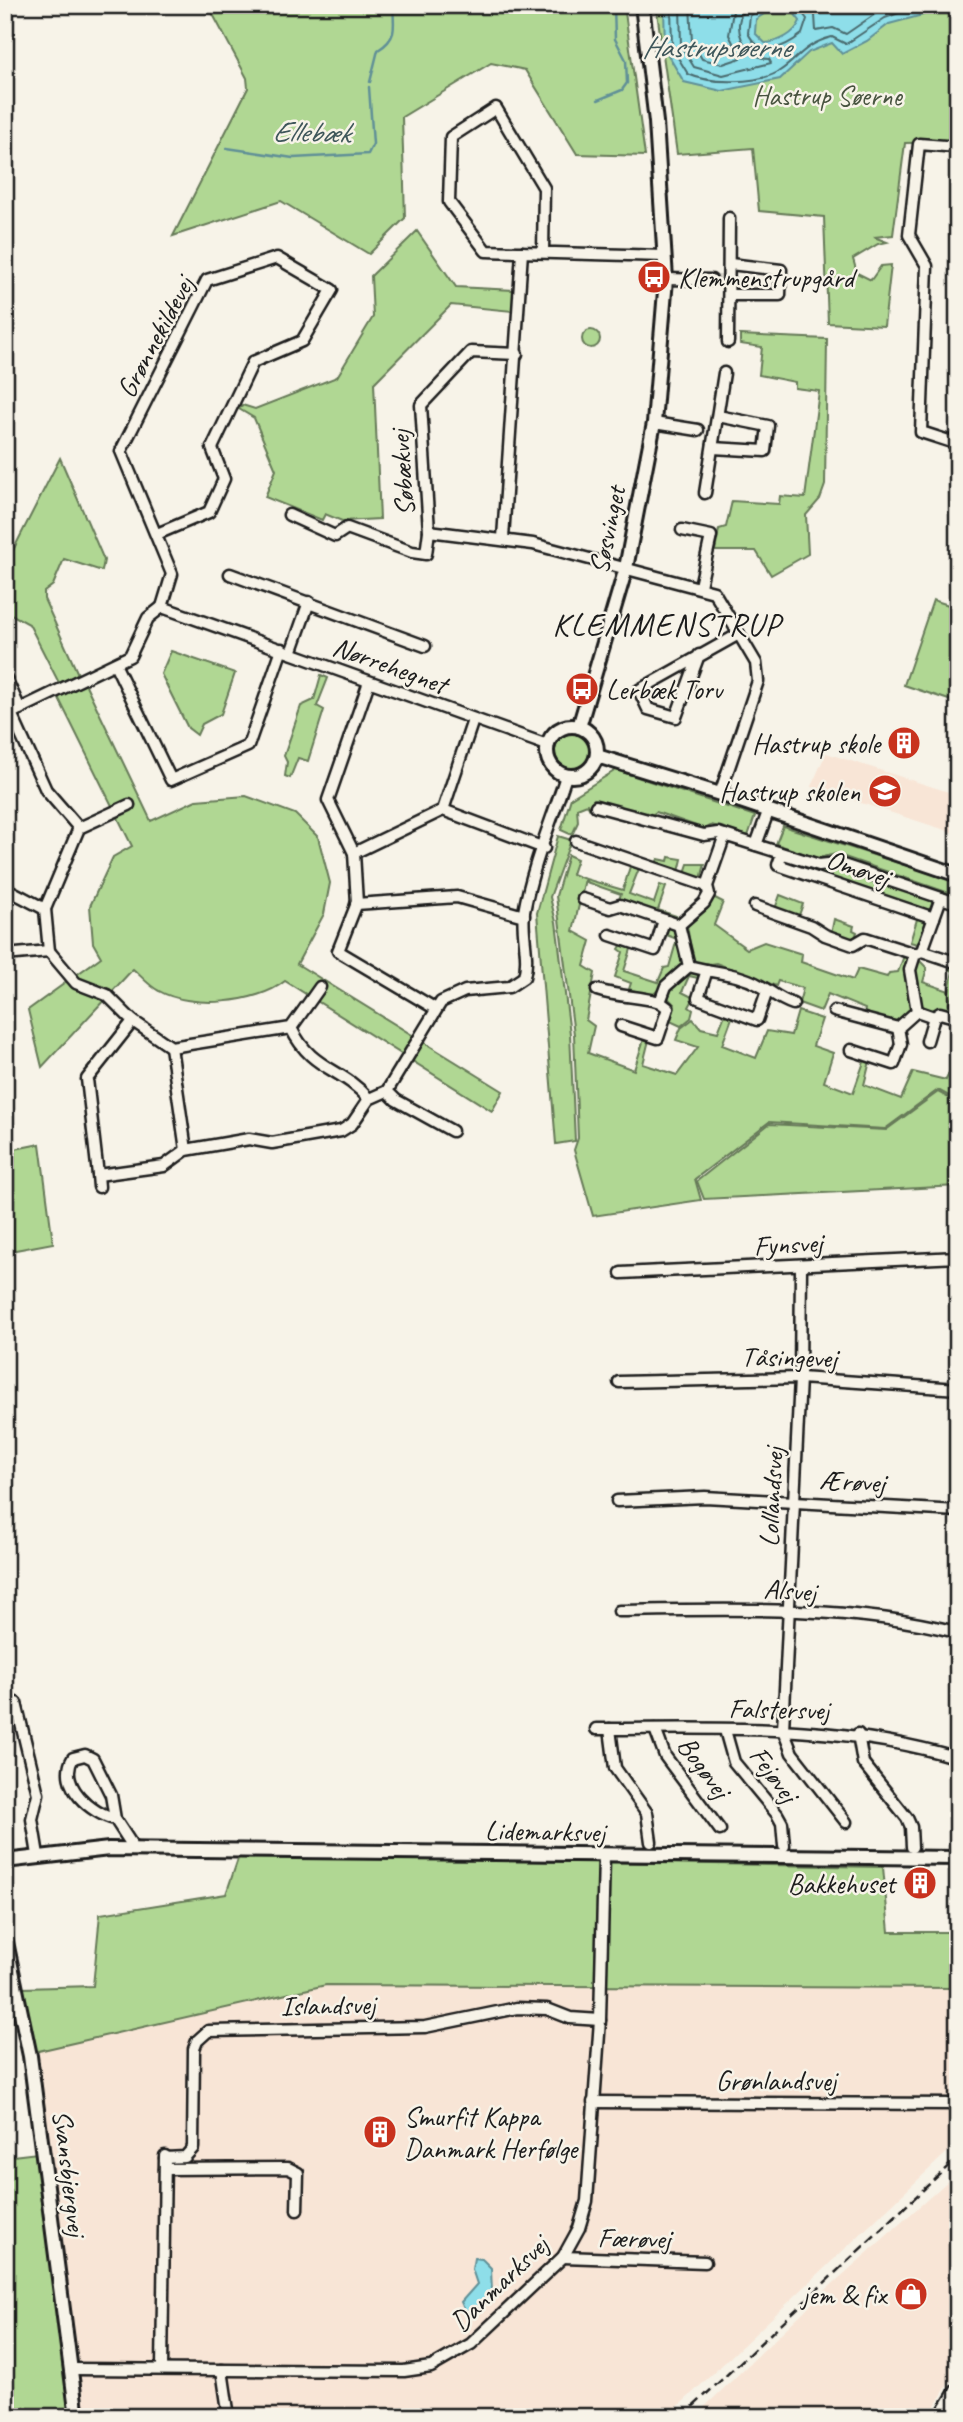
<svg xmlns="http://www.w3.org/2000/svg" width="963" height="2422" font-family="Caveat,sans-serif">
<style>
.built{fill:#f8e5d6}
.green{fill:#b0d793;stroke:#667a58;stroke-width:2}
.water{fill:#8edee9;stroke:#609097;stroke-width:2;fill-rule:evenodd}
.lines{fill:none;stroke-linecap:round;stroke-linejoin:round}
.shore{stroke:#4a6a6e;stroke-width:2}
.stream{stroke:#609097;stroke-width:2.5}
.minor-tunnel{stroke:#d6d3c9;stroke-width:10;stroke-dasharray:10 5;stroke-linecap:butt}
.minor-casing{stroke:#1c1c1c;stroke-width:15}
.tertiary-casing{stroke:#1c1c1c;stroke-width:18}
.secondary-casing{stroke:#1c1c1c;stroke-width:19}
.minor{stroke:#f7f3e8;stroke-width:10}
.tertiary{stroke:#f7f3e8;stroke-width:12}
.secondary{stroke:#f7f3e8;stroke-width:14}
.rail{stroke:#1c1c1c;stroke-width:2.5;stroke-dasharray:10 5;stroke-linecap:butt}
.labels{text-anchor:middle;dominant-baseline:central;stroke-width:5;stroke-linejoin:round;paint-order:stroke}
.park-label{font-size:28px;fill:#485440;stroke:#f7f3e8}
.poi-label{font-size:28px;fill:#1c1c1c;stroke:#f7f3e8;text-anchor:end}
.street-label{font-size:28px;fill:#1c1c1c;stroke:#f7f3e8}
.water-label{font-size:30px;font-style:italic;fill:#3e565a;stroke:#f7f3e8}
.quarter-label{font-size:32px;letter-spacing:2px;fill:#1c1c1c;stroke:#f7f3e8}
</style>
<rect width="100%" height="100%" fill="#f7f3e8"/>
<filter id="ink" filterUnits="userSpaceOnUse"><feTurbulence type="fractalNoise" baseFrequency=".0143" numOctaves="2"/><feDisplacementMap in="SourceGraphic" scale="14" xChannelSelector="R" yChannelSelector="G"/><feConvolveMatrix kernelMatrix="1 2 1 2 8 2 1 2 1" color-interpolation-filters="sRGB"/></filter>
<g filter="url(#ink)">
<g class="built">
<path d="M826 753 958 795V834L811 787Z"/>
<path d="M326 1985 958 1988V2142L667 2417H86L34 2052Z"/>
<path d="M958 2172V2368L928 2417H694L828 2288Z"/>
</g>
<g class="green">
<path d="M208 5H624L645 156 577 154 525 70 491 63 402 117 405 218 369 254 281 201 173 236 248 88 247 78Z"/>
<path d="M656 5H958V142L905 143 893 235 874 237 887 242 878 244 853 259 857 273 871 280 881 266 891 265 884 326 828 323 824 217 759 211 753 148 677 154Z"/>
<path d="M417 231 456 287 514 290 512 311 451 305 374 383 380 519 342 521 325 514 322 520 265 497 276 470 254 418 239 409 242 405 255 409 337 377 373 317 371 276Z"/>
<circle cx="591" cy="339" r="9"/>
<path d="M740 335 827 339 825 485 820 499 806 515 808 554 771 575 756 551H715L719 529 726 527 732 501 779 504 780 496 805 498 819 391 795 388V382L759 375 762 347 740 344Z"/>
<path d="M60 458 104 560 102 571 64 559 53 585 44 592V599L78 674 59 683 29 624 5 611V566Z"/>
<path d="M933 600 958 608V703L904 685Z"/>
<path d="M171 651 235 673 221 714 202 724 197 735 188 728 161 674Z"/>
<path d="M321 675 328 678 317 706 324 710 308 761 298 758 290 778 285 776 287 762 284 756 301 706 314 700Z"/>
<path d="M85 683 151 821 196 800 246 796 295 814 318 837 330 883 324 914 297 964 503 1091 492 1111 285 981C257 1004 191 1009 159 991 149 986 141 976 133 969L42 1067 28 1010 101 957 93 943 90 906 113 857 132 846 58 697Z"/>
<circle cx="573" cy="751" r="18"/>
<path d="M616 770 755 816 748 836 712 825 705 829 656 812 651 816 594 799 589 808 587 804 577 808 578 822 572 835 561 830 571 798Z"/>
<path d="M783 826 958 882V896L836 854 817 858 776 844Z"/>
<path d="M558 836 571 840 550 897 556 922 570 1034 575 1141 556 1144 537 913Z"/>
<path d="M568 855 577 859 572 874 585 879 573 931 591 941 584 966 595 973 586 1020 594 1026 588 1053 634 1070 644 1039 649 1040 643 1064 677 1075 698 1047 676 1040 681 1028 693 1019 701 1028 718 1032 726 1012 733 1015 722 1045 756 1058 767 1031 791 1035 798 1011 822 1019 813 1046 833 1053 824 1082 853 1093 865 1059 870 1061 864 1085 901 1099 913 1072 946 1080 956 1057 958 1076 952 1089 958 1091V1101L938 1090 885 1129 769 1122 695 1179 701 1200 593 1216 574 1150 578 1138 574 1034 556 896Z"/>
<path d="M669 857 682 859 679 872 656 864 658 859 668 861Z"/>
<path d="M786 859 816 869 835 867 931 899 934 906 928 910 785 863Z"/>
<path d="M631 863 640 866 629 894 654 903 660 885 666 887 658 910 679 917 677 918 618 902 621 894 586 882V879L623 890Z"/>
<path d="M688 864H705L701 879 685 873Z"/>
<path d="M780 895 803 904 798 918 775 909Z"/>
<path d="M713 897 723 902 714 925 747 949 764 942 802 954 801 962 853 980 858 969 887 977 889 973 898 972 905 953 915 956 914 1010 895 1024 864 1014 865 1009 828 994 821 1011 799 1003 803 988 778 981 776 986 716 963 704 965 693 961 687 926 707 909Z"/>
<path d="M918 916 928 921 921 945 910 942Z"/>
<path d="M834 919 854 926 853 930 857 932 854 940 831 934Z"/>
<path d="M665 923 677 927 684 963 652 996 629 989 631 983 615 977 623 952 619 949 622 944 632 946 624 971 658 982 664 968 669 967 677 939 661 933Z"/>
<path d="M919 960 927 968 923 982 949 991 953 971 949 969 951 964 958 966V980L949 1004 958 1007V1013L944 1008 930 1010 922 1006 915 971Z"/>
<path d="M690 970 701 974 702 979 689 976 682 992 694 998 689 1007 693 1010 691 1018 681 1026 670 1021 675 1005 667 997 671 985Z"/>
<path d="M938 1092 958 1103V1186L704 1199 697 1181 769 1124 886 1130Z"/>
<path d="M40 1144 53 1243 5 1252V1151Z"/>
<path d="M239 1856 883 1867 889 1932H958V1988L326 1985 34 2052 23 1988 93 1986 100 1914 226 1894Z"/>
<path d="M37 2153 73 2417H5V2157Z"/>
</g>
<g class="water">
<path d="M664 5H928L923 15 889 24 867 41 842 54 832 43 809 52 780 79 722 91 684 82 665 50ZM774 8 793 12 800 21C795 34 779 42 765 43L755 33 756 19Z"/>
<path d="M474 2258 482 2259 491 2268 492 2293C488 2304 477 2312 465 2311L461 2302 477 2284 472 2269Z"/>
</g>
<g class="lines">
<g class="shore">
<path d="M671 5 672 48 688 74C709 84 757 84 778 72 800 58 802 45 832 37L846 44 885 18 920 5"/>
<path d="M680 5 681 46 694 67 723 75 771 63 769 59C744 58 728 24 748 5"/>
<path d="M690 5 692 42 702 59 723 64 741 58 729 35 734 5"/>
<path d="M763 5 750 16 748 33C761 59 784 48 802 34L807 19 796 5"/>
<path d="M808 5 815 15 816 31 833 28 846 34 881 10 897 5"/>
</g>
<g class="stream">
<path d="M555 5 577 11 596 5"/>
<path d="M370 82 378 50C396 39 395 29 393 8"/>
<path d="M598 100 622 90 627 83 626 60 615 39 614 5"/>
<path d="M227 148 293 158 368 154 373 144 369 87"/>
</g>
<path class="minor-tunnel" d="M711 280H730"/>
<defs>
<g id="minor">
<path d="M958 147 919 144 909 235 927 266 921 432 958 444"/>
<path d="M543 252 544 188 496 108 451 137 449 202 486 251 665 256"/>
<path d="M666 279 711 280"/>
<path d="M730 295H780L781 270 730 264"/>
<path d="M728 342 729 218"/>
<path d="M654 423 698 430"/>
<path d="M713 448 765 451 768 426 718 416"/>
<path d="M705 493 724 373"/>
<path d="M289 515 335 536 347 528 412 552 426 554 429 531 533 544 714 592 756 663 758 681 720 794"/>
<path d="M682 530 711 536 700 586"/>
<path d="M429 531 421 405 471 352 517 354"/>
<path d="M157 534 209 512 224 479 212 448 253 362 302 341 332 290 277 258 207 280 121 451 172 574 162 607"/>
<path d="M503 538 522 252"/>
<path d="M230 574 425 646"/>
<path d="M162 607 547 745"/>
<path d="M291 653 309 602"/>
<path d="M699 655 676 717 648 709 639 690 739 634"/>
<path d="M115 664 171 780 248 746 282 649"/>
<path d="M5 676 20 709"/>
<path d="M369 682 328 800 354 853 357 903 338 951 436 1009"/>
<path d="M11 713 46 790 79 828"/>
<path d="M5 716 130 656 148 618 162 607"/>
<path d="M596 806 704 835 718 833 819 865 837 863 956 903 958 920"/>
<path d="M443 810 473 720"/>
<path d="M576 841 707 886"/>
<path d="M756 845 768 812"/>
<path d="M354 853 443 810 544 848"/>
<path d="M782 854 778 865 934 918"/>
<path d="M5 888 45 909"/>
<path d="M583 899 610 908 620 905 679 925"/>
<path d="M356 904 457 897 524 916"/>
<path d="M755 906 811 926 825 935 853 945 865 938 915 954"/>
<path d="M610 935 655 950 664 920"/>
<path d="M49 951 76 983 107 995 133 1021 171 1047 291 1028 320 987"/>
<path d="M49 951 45 909 79 828 129 805"/>
<path d="M922 951 958 963"/>
<path d="M5 955 49 951"/>
<path d="M689 966C712 973 736 972 759 985 772 992 778 999 793 1004"/>
<path d="M707 970 698 998 757 1020 767 991"/>
<path d="M597 990C619 997 638 996 660 1002"/>
<path d="M834 1011 898 1028"/>
<path d="M917 1011 934 1017 940 1013 958 1018"/>
<path d="M133 1021 87 1079 98 1175 164 1166 186 1150 249 1139 272 1143 341 1131 352 1124 369 1099 387 1091 441 1002 465 991 509 987 524 977C530 955 521 934 524 912 532 866 552 820 566 776"/>
<path d="M621 1026 658 1038 668 1008 660 1002 666 986 689 966 679 925 704 903 709 894 707 886 725 835"/>
<path d="M291 1028C312 1071 340 1066 369 1099"/>
<path d="M927 1041 934 1017"/>
<path d="M171 1047 186 1150"/>
<path d="M851 1050 894 1064 901 1044 898 1028 917 1011 910 970 915 954 922 951 941 898"/>
<path d="M387 1091 396 1100 452 1131"/>
<path d="M98 1175 99 1187"/>
<path d="M801 1267 800 1378 783 1730 792 1753 846 1822"/>
<path d="M621 1273 958 1257"/>
<path d="M619 1382 800 1378 958 1389"/>
<path d="M617 1501 705 1497 958 1511"/>
<path d="M619 1611C726 1609 852 1605 956 1632"/>
<path d="M5 1705 16 1703 38 1794 32 1819 38 1855"/>
<path d="M596 1729C717 1729 840 1722 958 1758"/>
<path d="M610 1729 615 1768 647 1813 651 1842"/>
<path d="M655 1729 665 1756 720 1830"/>
<path d="M725 1730 734 1762 777 1814 782 1823 784 1846"/>
<path d="M858 1734 863 1763 907 1818 911 1827 912 1847"/>
<path d="M115 1819C92 1814 57 1785 73 1758L85 1755 93 1759 111 1795 115 1819 130 1842 131 1849"/>
<path d="M593 2102 958 2104"/>
<path d="M165 2158 185 2157 193 2148 194 2049 197 2041 208 2031 425 2027 517 2008 547 2009 570 2018 600 2020"/>
<path d="M165 2169 288 2168 298 2173 297 2210"/>
<path d="M563 2257 705 2262"/>
<path d="M71 2369 404 2371 431 2367 471 2344 563 2257 579 2228 587 2201 600 2020 604 1856"/>
<path d="M162 2369 165 2156"/>
<path d="M222 2370 229 2417"/>
</g>
<g id="tertiary">
<circle cx="572" cy="751" r="25"/>
<path d="M579 727 626 568 654 423 666 279 656 122 642 5"/>
<path d="M597 756 720 794 958 875"/>
<path d="M5 1861 109 1849 958 1858"/>
<path d="M5 1937 30 2056 77 2417"/>
</g>
<path id="secondary" d="M942 2417 958 2391"/>
</defs>
<use href="#minor" class="minor-casing"/>
<use href="#tertiary" class="tertiary-casing"/>
<use href="#secondary" class="secondary-casing"/>
<use href="#minor" class="minor"/>
<use href="#tertiary" class="tertiary"/>
<use href="#secondary" class="secondary"/>
<path class="rail" d="M682 2417 958 2157"/>
</g>
</g>
<defs>
<symbol id="bus-disc" viewBox="-11 -11 22 22"><circle r="9.5" fill="#c8321e" stroke="#f7f3e8"/><path d="M-5-6H5V4H4V6H2V4H-2V6H-4V4H-5ZM-3.5-4V0h7V-4ZM-3.5 1.2v1.5H-2V1.2ZM2 1.2v1.5H3.5V1.2Z" fill="#fff"/></symbol>
<symbol id="building-disc" viewBox="-11 -11 22 22"><circle r="9.5" fill="#c8321e" stroke="#f7f3e8"/><path d="M-4-6H4V6H1V3H-1V6H-4ZM-2.5-4.3h1.7v1.8h-1.7ZM.8-4.3h1.7v1.8H.8ZM-2.5-1h1.7V.8h-1.7ZM.8-1h1.7V.8H.8Z" fill="#fff"/></symbol>
<symbol id="school-disc" viewBox="-11 -11 22 22"><circle r="9.5" fill="#c8321e" stroke="#f7f3e8"/><path d="M0-5L7-2L0 1L-7-2ZM-4 1L0 2.5L4 1V4Q0 6-4 4Z" fill="#fff"/></symbol>
<symbol id="shop-disc" viewBox="-11 -11 22 22"><circle r="9.5" fill="#c8321e" stroke="#f7f3e8"/><path d="M-5-2.5h2.3a2.7 3.5 0 0 1 5.4 0H5L5.5 6h-11ZM-1.5-2.5h3a1.5 2.3 0 0 0-3 0Z" fill="#fff"/></symbol>
</defs>
<g fill-rule="evenodd">
<use href="#bus-disc" x="635" y="258" width="38" height="38"/>
<use href="#bus-disc" x="563" y="670" width="38" height="38"/>
<use href="#building-disc" x="885" y="724" width="38" height="38"/>
<use href="#school-disc" x="866" y="772" width="38" height="38"/>
<use href="#building-disc" x="901" y="1864" width="38" height="38"/>
<use href="#building-disc" x="361" y="2113" width="38" height="38"/>
<use href="#shop-disc" x="892" y="2275" width="38" height="38"/>
</g>
<g class="labels">
<g class="park-label">
<text x="827" y="95">Hastrup Søerne</text>
</g>
<g class="poi-label">
<text x="678" y="277" text-anchor="start">Klemmenstrupgård</text>
<text x="606" y="689" text-anchor="start">Lerbæk Torv</text>
<text x="880" y="743">Hastrup skole</text>
<text x="860" y="791">Hastrup skolen</text>
<text x="895" y="1883">Bakkehuset</text>
<text x="404" y="2116" text-anchor="start">Smurfit Kappa<tspan x="404" dy="32">Danmark Herfølge</tspan></text>
<text x="886" y="2294">jem &amp; fix</text>
</g>
<g class="street-label">
<text transform="translate(155 337) rotate(-62)">Grønnekildevej</text>
<text transform="translate(402 473) rotate(-94)">Søbækvej</text>
<text transform="translate(607 530) rotate(-78)">Søsvinget</text>
<text transform="translate(390 665) rotate(20)">Nørrehegnet</text>
<text transform="translate(858 868) rotate(19)">Omøvej</text>
<text transform="translate(788 1244) rotate(-3)">Fynsvej</text>
<text transform="translate(789 1357) rotate(1)">Tåsingevej</text>
<text transform="translate(852 1481) rotate(3)">Ærøvej</text>
<text transform="translate(771 1497) rotate(-87)">Lollandsvej</text>
<text transform="translate(790 1590) rotate(4)">Alsvej</text>
<text transform="translate(779 1709) rotate(1)">Falstersvej</text>
<text transform="translate(704 1767) rotate(54)">Bogøvej</text>
<text transform="translate(774 1774) rotate(54)">Fejøvej</text>
<text transform="translate(545 1831) rotate(1)">Lidemarksvej</text>
<text transform="translate(328 2005) rotate(-1)">Islandsvej</text>
<text x="776" y="2080">Grønlandsvej</text>
<text transform="translate(70 2173) rotate(83)">Svansbjergvej</text>
<text transform="translate(634 2238) rotate(1)">Færøvej</text>
<text transform="translate(499 2283) rotate(-44)">Danmarksvej</text>
</g>
<g class="water-label">
<text x="716" y="47">Hastrupsøerne</text>
<text transform="translate(311 132) rotate(1)">Ellebæk</text>
</g>
<g class="quarter-label">
<text x="667" y="624">KLEMMENSTRUP</text>
</g>
</g>
<rect width="963" height="2422" fill="none" stroke="#f7f3e8" stroke-width="28"/>
<rect x="14" y="14" width="935" height="2394" fill="none" stroke="#1c1c1c" stroke-width="2.5" filter="url(#ink)"/>
</svg>
